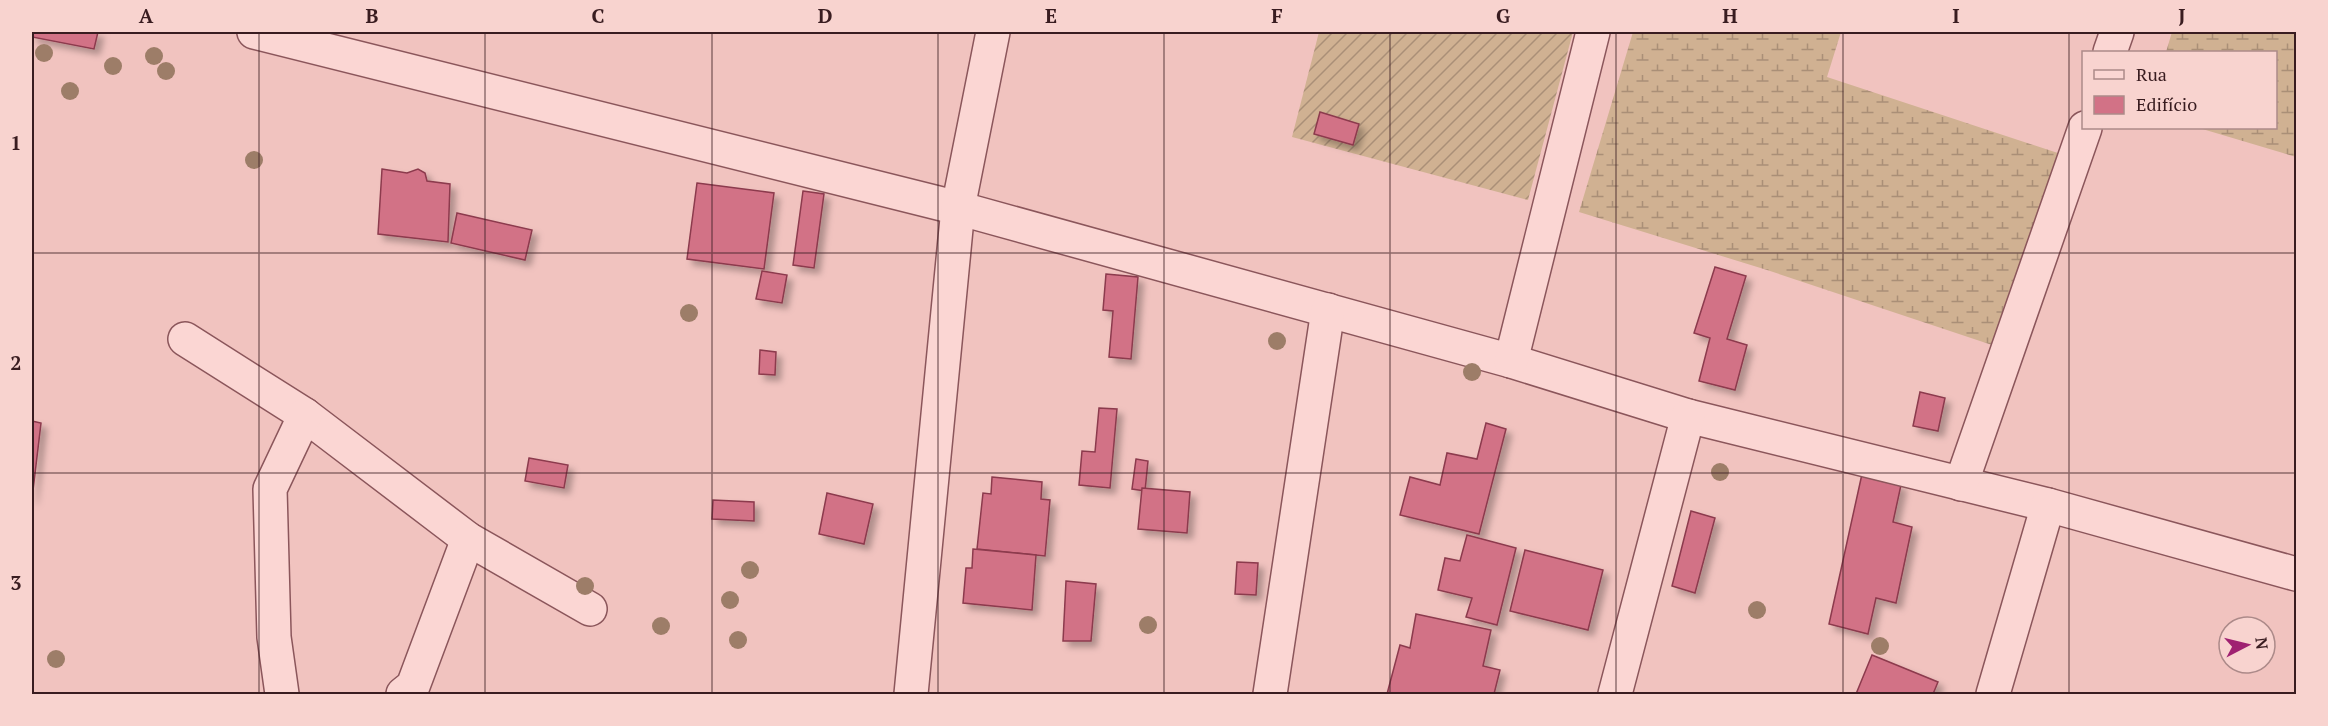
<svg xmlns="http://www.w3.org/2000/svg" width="2328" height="726" font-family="'PT Serif',serif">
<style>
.wetland{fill:url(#wetland-marsh)}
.garden{fill:url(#garden-furrows)}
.building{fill:#d27286;stroke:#8c3a4d;stroke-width:1.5;filter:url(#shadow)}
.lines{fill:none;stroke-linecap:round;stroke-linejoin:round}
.minor-casing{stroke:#8b565b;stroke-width:36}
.minor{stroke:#fbd6d3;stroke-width:33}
.tree{fill:#9d7d68}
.grid{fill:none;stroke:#391c20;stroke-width:1.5;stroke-opacity:0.55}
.neatline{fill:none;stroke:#391c20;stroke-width:2}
.grid-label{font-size:20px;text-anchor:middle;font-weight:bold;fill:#391c20}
</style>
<defs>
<pattern id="wetland-marsh" width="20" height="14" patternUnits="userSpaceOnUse" patternTransform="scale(1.5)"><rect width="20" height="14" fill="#d0b192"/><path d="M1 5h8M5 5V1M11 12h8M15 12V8" fill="none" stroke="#aa8f77"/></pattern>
<pattern id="garden-furrows" width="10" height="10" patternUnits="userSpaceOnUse" patternTransform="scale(1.5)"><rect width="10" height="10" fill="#d0b192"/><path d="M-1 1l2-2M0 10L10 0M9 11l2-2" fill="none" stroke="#aa8f77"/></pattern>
<filter id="shadow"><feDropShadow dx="5.5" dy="5.5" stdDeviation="3" flood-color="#0004"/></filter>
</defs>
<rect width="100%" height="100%" fill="#f1c3bf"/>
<g class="wetland">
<path d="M1633 32H1841L1827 77 2064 155 2001 348 1767 270 1579 212Z"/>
<path d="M2172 32H2296V157L2199 128H2276V52H2166Z"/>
</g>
<path class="garden" d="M1319 32H1573L1528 200 1292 137Z"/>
<g class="building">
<path d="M32 32H98L94 49 32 37Z"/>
<path d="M1320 112 1359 124 1353 145 1314 134Z"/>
<path d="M382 169 407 173 418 169 425 173 427 181 450 184 448 242 378 234Z"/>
<path d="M697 183 774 193 764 269 687 259Z"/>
<path d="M803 191 824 194 814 268 793 265Z"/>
<path d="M457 213 532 230 525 260 451 243Z"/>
<path d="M1715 267 1746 276 1727 339 1747 345 1735 390 1699 381 1710 338 1694 333Z"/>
<path d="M762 271 787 275 782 303 756 299Z"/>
<path d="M1106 274 1138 277 1131 359 1109 357 1113 311 1103 310Z"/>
<path d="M760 350 776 352 775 375 759 374Z"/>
<path d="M1920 392 1945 398 1938 431 1913 426Z"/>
<path d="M1099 408 1117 409 1110 488 1079 485 1082 451 1095 452Z"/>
<path d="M32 421 41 423 32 499Z"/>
<path d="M1486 423 1506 429 1479 534 1400 515 1410 477 1440 485 1447 453 1477 459Z"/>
<path d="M529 458 568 465 564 488 525 481Z"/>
<path d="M1136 459 1148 461 1145 491 1132 489Z"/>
<path d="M1862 474 1901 485 1893 522 1912 527 1896 603 1876 598 1868 634 1829 624Z"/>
<path d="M992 477 1042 482 1041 499 1050 500 1045 556 977 549 983 493 991 494Z"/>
<path d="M1142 488 1190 492 1187 533 1138 529Z"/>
<path d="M827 493 873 504 864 544 819 534Z"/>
<path d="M713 500 754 502V521L712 519Z"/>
<path d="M1691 511 1715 518 1695 593 1672 586Z"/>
<path d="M1467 535 1516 548 1497 625 1466 617 1472 598 1438 590 1445 558 1460 561Z"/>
<path d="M973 549 1036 555 1032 610 963 603 966 568H972Z"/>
<path d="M1525 550 1603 570 1588 630 1510 611Z"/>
<path d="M1237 562 1258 563 1256 595 1235 594Z"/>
<path d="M1066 581 1096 584 1091 641H1063Z"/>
<path d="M1416 614 1491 630 1483 666 1500 670 1494 694H1387L1400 645 1410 648Z"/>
<path d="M1872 655 1938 682 1933 694H1856Z"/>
</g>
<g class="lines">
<defs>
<g id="minor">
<path d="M254 32 958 208 1511 361 1688 416 2048 505 2296 574"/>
<path d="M2110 52 2117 32"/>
<path d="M185 339 305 415 468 539 590 609"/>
<path d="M1511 361 1593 32"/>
<path d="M1961 484 2085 128"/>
<path d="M282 694 274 637 270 489 305 415"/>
<path d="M403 694 413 686 468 539"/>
<path d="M911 694 958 208 993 32"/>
<path d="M1270 694 1328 310"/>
<path d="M1615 694 1688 416"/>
<path d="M1993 694 2048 505"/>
</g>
</defs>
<use href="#minor" class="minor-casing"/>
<use href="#minor" class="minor"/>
</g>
<g class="tree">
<circle cx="44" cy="53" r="9"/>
<circle cx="154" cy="56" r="9"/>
<circle cx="113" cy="66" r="9"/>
<circle cx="166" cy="71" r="9"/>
<circle cx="70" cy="91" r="9"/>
<circle cx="254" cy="160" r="9"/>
<circle cx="689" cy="313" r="9"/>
<circle cx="1277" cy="341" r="9"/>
<circle cx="1472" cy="372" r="9"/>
<circle cx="1720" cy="472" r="9"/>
<circle cx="750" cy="570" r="9"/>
<circle cx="585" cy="586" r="9"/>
<circle cx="730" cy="600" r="9"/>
<circle cx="1757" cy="610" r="9"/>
<circle cx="1148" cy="625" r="9"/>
<circle cx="661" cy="626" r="9"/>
<circle cx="738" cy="640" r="9"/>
<circle cx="1880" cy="646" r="9"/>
<circle cx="56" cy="659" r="9"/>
</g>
<path class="grid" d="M259 32V694M485 32V694M712 32V694M938 32V694M1164 32V694M1390 32V694M1616 32V694M1843 32V694M2069 32V694M32 253H2296M32 473H2296"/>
<rect width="2328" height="726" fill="none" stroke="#f8d3cf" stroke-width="66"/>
<rect x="2082" y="51" width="195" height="78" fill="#f8d3cf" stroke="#ac8a89" stroke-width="1.5"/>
<rect x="2094" y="70" width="30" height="9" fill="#fbd6d3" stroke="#ac8a89" stroke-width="1.5"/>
<text x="2136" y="81" font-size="18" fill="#391c20">Rua</text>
<rect x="2094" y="96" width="30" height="18" fill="#d27286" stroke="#ac8a89" stroke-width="1.5"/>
<text x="2136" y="111" font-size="18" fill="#391c20">Edifício</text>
<g transform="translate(2247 645) rotate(83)"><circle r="28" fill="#f8d3cf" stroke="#ac8a89" stroke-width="1.5"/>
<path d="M0-4.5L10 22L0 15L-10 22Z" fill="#9f2171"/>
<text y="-9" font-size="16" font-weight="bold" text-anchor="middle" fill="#391c20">N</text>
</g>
<rect x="33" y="33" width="2262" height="660" class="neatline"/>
<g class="grid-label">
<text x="146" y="23">A</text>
<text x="372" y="23">B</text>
<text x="598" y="23">C</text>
<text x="825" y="23">D</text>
<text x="1051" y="23">E</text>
<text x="1277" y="23">F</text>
<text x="1503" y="23">G</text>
<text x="1730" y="23">H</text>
<text x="1956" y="23">I</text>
<text x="2182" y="23">J</text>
<text x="16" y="150">1</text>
<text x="16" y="370">2</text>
<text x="16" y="590">3</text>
</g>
</svg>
